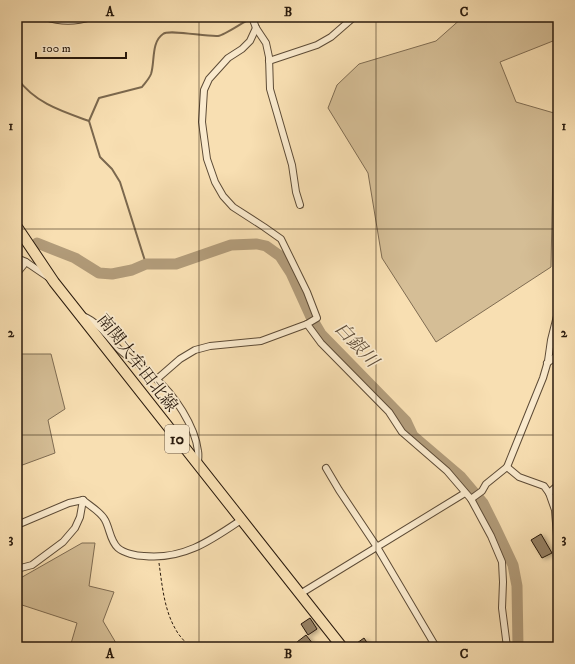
<svg xmlns="http://www.w3.org/2000/svg" width="575" height="664" font-family="'IM FELL DW Pica','Noto Serif JP',serif">
<style>
.green{fill:#d5be96;stroke:#7f6c52}
.lines{fill:none;stroke-linecap:round;stroke-linejoin:round}
.stream{stroke:#7b684e;stroke-width:2}
.river{stroke:#b29c7a;stroke-width:11}
.building{fill:#958063;stroke:#291a0d;filter:url(#shadow)}
.street-casing{stroke:#5d4b36;stroke-width:8}
.primary-casing{stroke:#291a0d;stroke-width:12}
.path{stroke:#291a0d;stroke-width:1;stroke-dasharray:3 2;stroke-linecap:butt}
.street{stroke:#faeacd;stroke-width:6}
.primary{stroke:#f8dfb2;stroke-width:10}
.grid{fill:none;stroke:#291a0d;stroke-width:1;stroke-opacity:0.55}
.labels{text-anchor:middle;dominant-baseline:central;stroke-width:3.5;stroke-linejoin:round;paint-order:stroke}
.shield{fill:#faeacd;stroke:#685847;stroke-width:1}
.shield-label{font-size:16px;font-weight:bold;fill:#291a0d}
.street-label{font-size:17px;fill:#291a0d;stroke:#faeacd}
.water-label{font-size:18px;font-style:italic;fill:#604e39;stroke:#faeacd}
.neatline{fill:none;stroke:#291a0d;stroke-width:1.5}
.grid-label{font-size:13px;text-anchor:middle;font-weight:bold;fill:#291a0d}
</style>
<defs>
<filter id="shadow"><feDropShadow dx="3" dy="1.5" stdDeviation="2" flood-color="#0004"/></filter>
</defs>
<rect width="100%" height="100%" fill="#f8dfb2"/>
<filter id="stains"><feTurbulence type="fractalNoise" baseFrequency=".005" numOctaves="4"/><feColorMatrix values="0 0 0 0 .2 0 0 0 0 .09 0 0 0 0 .02 0 0 0 .5 -.17"/></filter>
<radialGradient id="worn" r=".72"><stop offset=".6" stop-color="#630" stop-opacity="0"/><stop offset="1" stop-color="#630" stop-opacity=".3"/></radialGradient>
<g class="green">
<path d="M463 17H558V39L500 62 516 102 554 113 551 267 436 342 382 258 368 173 328 108 337 85 359 64 436 41Z"/>
<path d="M18 354H51L65 409 48 420 55 453 17 467Z"/>
<path d="M82 543H95L89 586 114 592 103 621 116 643H160L166 647H70L77 623 19 604 17 580Z"/>
</g>
<g class="lines">
<g class="stream">
<path d="M17 78C35 103 61 111 89 121"/>
<path d="M146 264 120 182 112 169 100 157 89 121 99 98 142 87C145 83 149 79 151 74 155 62 151 42 163 34 169 29 206 37 218 36 225 35 243 22 250 19"/>
</g>
<g class="river">
<path d="M17 240H18"/>
<path d="M37 243 75 258 99 273 112 274 132 270 146 264H176L231 245 257 244 266 246 280 256 291 273 311 317 321 334 406 421 413 436 461 477 483 503 495 527 513 565 517 586 518 647"/>
</g>
</g>
<g class="building">
<path d="M541 534 552 553 542 558 531 540Z"/>
<path d="M310 618 317 629 308 635 301 624Z"/>
<path d="M306 635 313 644 310 647H301L297 642Z"/>
<path d="M364 638 370 647H360L357 643Z"/>
</g>
<g class="lines">
<defs>
<g id="street">
<path d="M45 17C60 22 76 22 91 17"/>
<path d="M252 17 256 28 266 43 269 57 270 89 292 165 296 192 300 205"/>
<path d="M256 28 250 41 242 49 228 58 209 79 204 90 202 122 207 159 215 182 223 196 233 207 264 227 281 239 307 292 317 318 307 324 321 343 389 412 402 432 447 471 471 499 491 536 502 562 503 582 502 608 507 647"/>
<path d="M269 61 317 45 331 37 354 17"/>
<path d="M17 258 26 262 48 277"/>
<path d="M17 273 26 262"/>
<path d="M83 316C98 322 108 337 119 349 130 359 144 368 155 378 174 394 195 426 198 451 199 455 198 460 198 463"/>
<path d="M547 363 558 355"/>
<path d="M157 379 180 359 195 350 210 346 261 341 307 324"/>
<path d="M507 467 519 477 544 486 549 493 555 510 558 549"/>
<path d="M326 468 339 490 377 547 436 647"/>
<path d="M549 493 558 485"/>
<path d="M471 499 482 491 486 484 507 467 543 378 548 361 551 340 558 312"/>
<path d="M83 500C90 506 101 512 105 520 110 529 110 541 118 548 124 553 136 556 144 556 183 560 210 541 241 520"/>
<path d="M17 525 69 503 83 500"/>
<path d="M17 569 32 565 63 542 75 528 80 517 83 500"/>
<path d="M300 594 465 493"/>
</g>
<path id="primary" d="M17 227 54 282 342 647"/>
</defs>
<use href="#street" class="street-casing"/>
<use href="#primary" class="primary-casing"/>
<path class="path" d="M159 563C162 584 164 610 176 630 179 636 185 641 189 647"/>
<use href="#street" class="street"/>
<use href="#primary" class="primary"/>
</g>
<path class="grid" d="M199 17V647M376 17V647M17 229H558M17 435H558"/>
<g class="labels">
<rect class="shield" x="165" y="425" width="24" height="28" rx="3"/>
<g class="shield-label">
<text x="177" y="439">10</text>
</g>
<g class="street-label">
<text transform="translate(137 363) rotate(52)">南関大牟田北線</text>
</g>
<g class="water-label">
<text transform="translate(356 345) rotate(47)">白銀川</text>
</g>
</g>
<rect width="575" height="664" fill="none" stroke="#f8dfb2" stroke-width="44"/>
<path d="M36 52v6h90v-6" fill="none" stroke="#291a0d" stroke-width="2"/>
<text x="42" y="52" font-size="12" fill="#291a0d" stroke="#faeacd" stroke-width="3" paint-order="stroke">100 m</text>
<rect x="22" y="22" width="531" height="620" class="neatline"/>
<g class="grid-label">
<text x="110" y="16">A</text>
<text x="288" y="16">B</text>
<text x="464" y="16">C</text>
<text x="11" y="130">1</text>
<text x="564" y="130">1</text>
<text x="11" y="337">2</text>
<text x="564" y="337">2</text>
<text x="11" y="543">3</text>
<text x="564" y="543">3</text>
<text x="110" y="658">A</text>
<text x="288" y="658">B</text>
<text x="464" y="658">C</text>
</g>
<rect width="100%" height="100%" filter="url(#stains)"/>
<rect width="100%" height="100%" fill="url(#worn)"/>
</svg>
